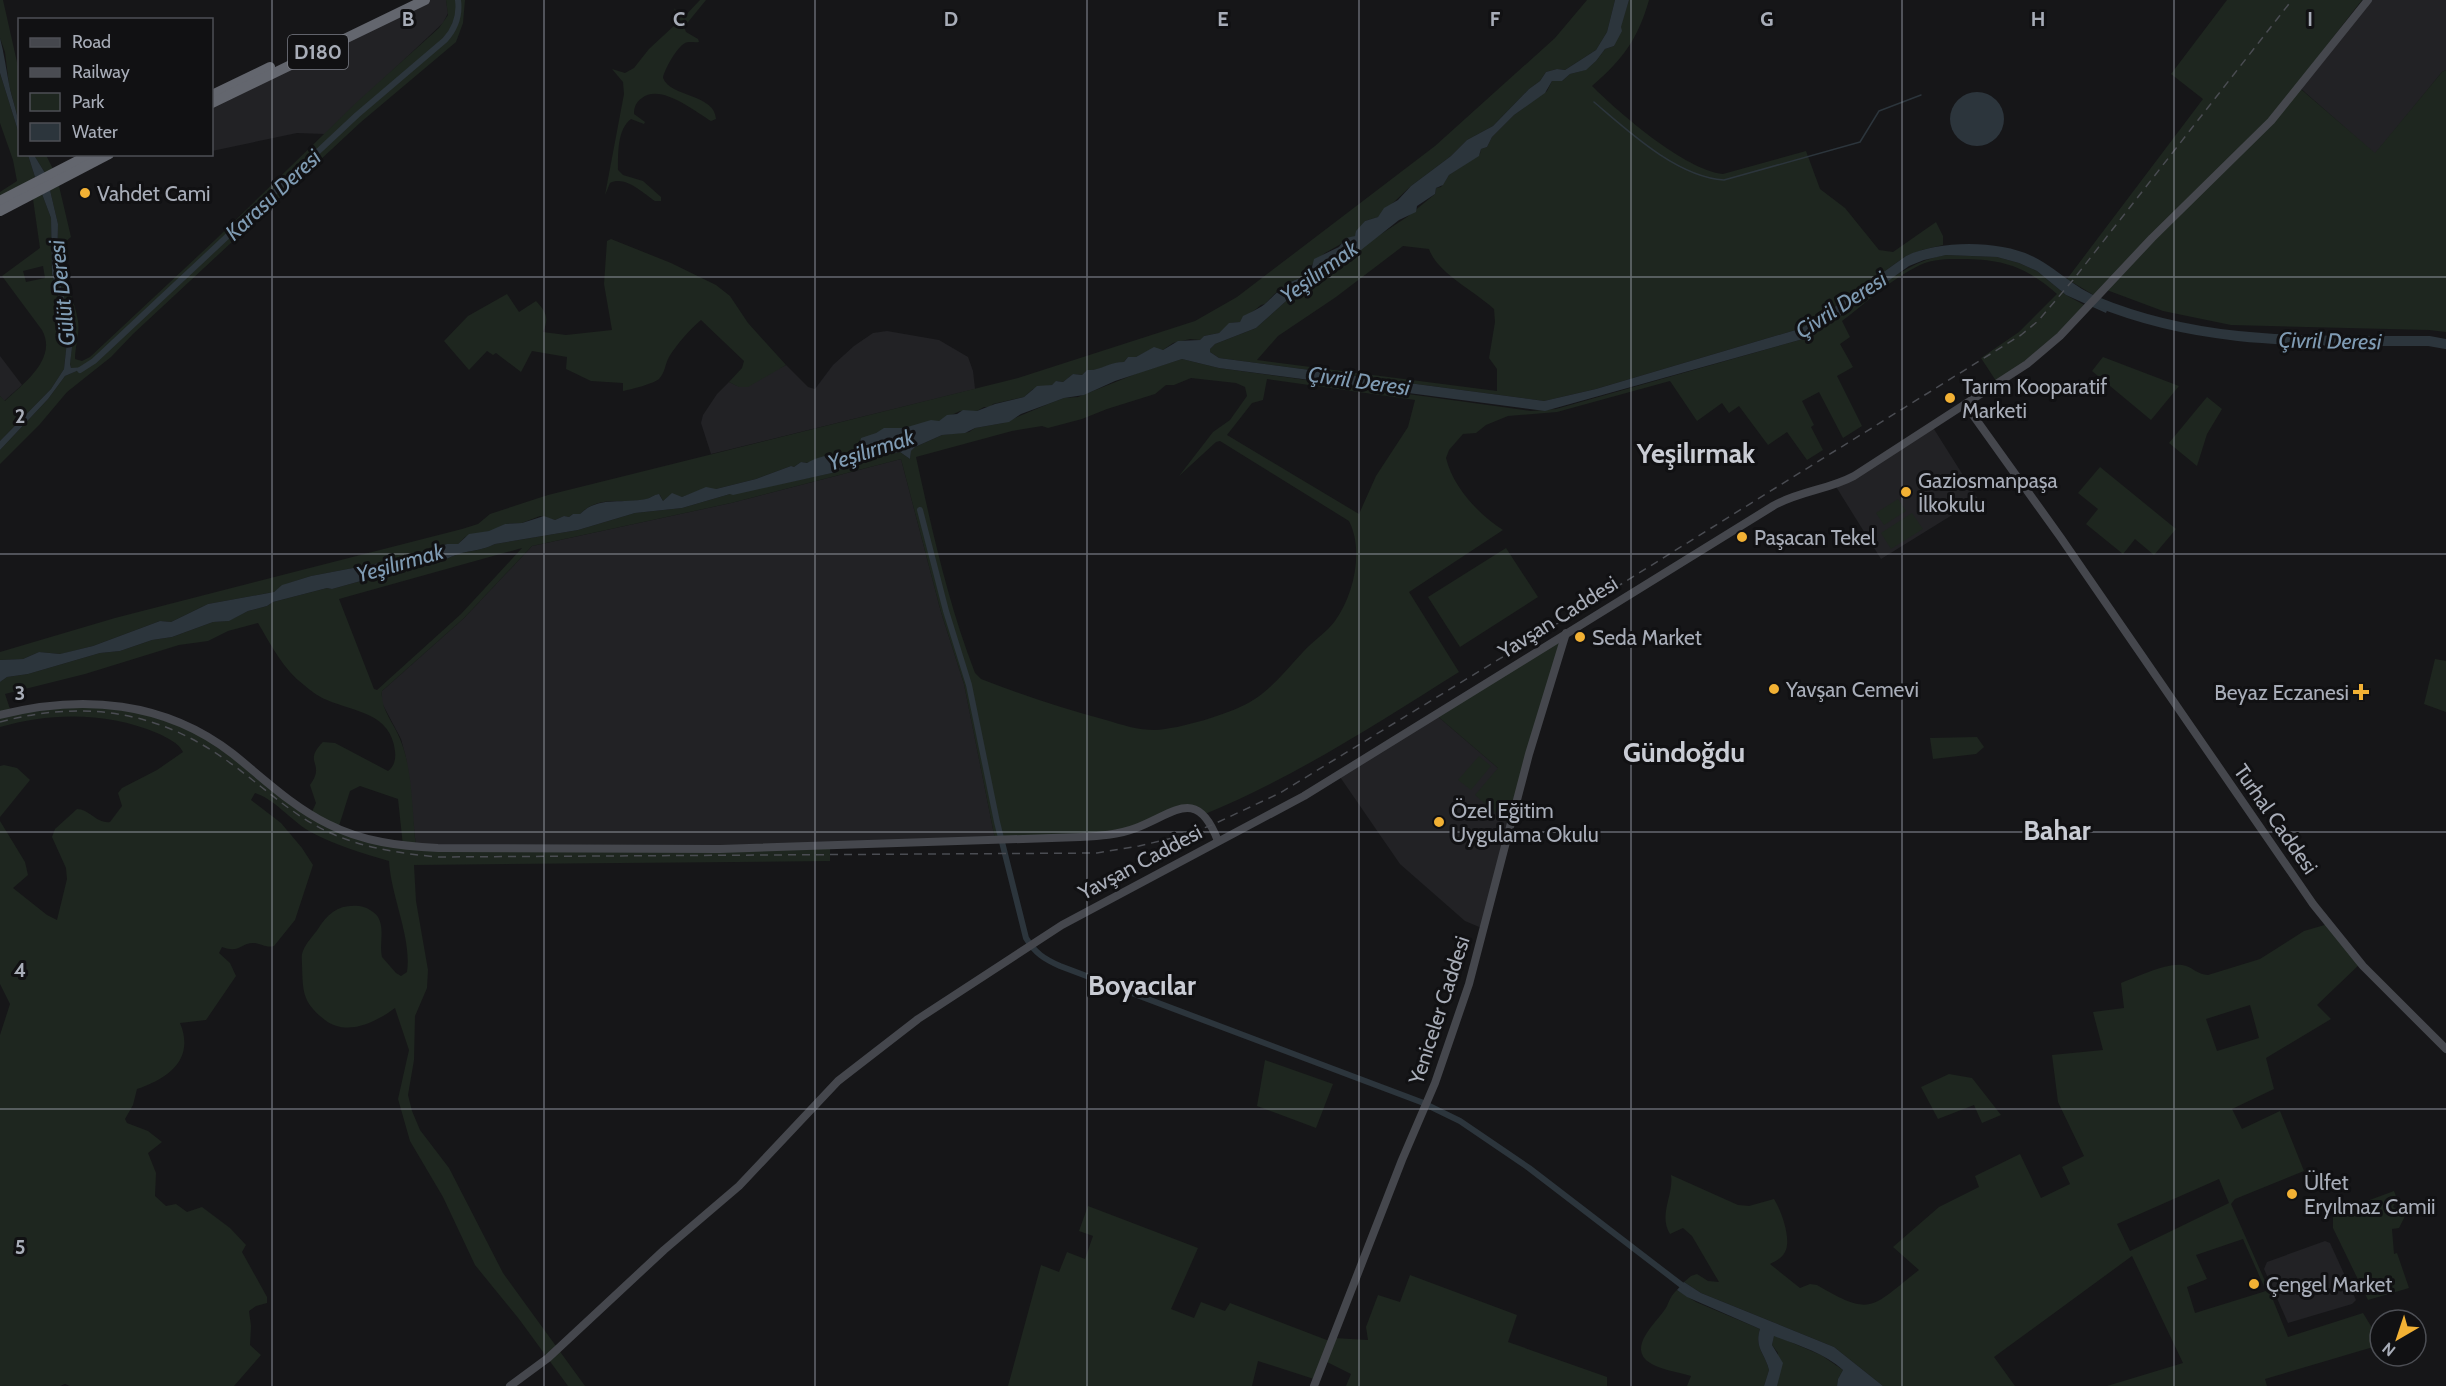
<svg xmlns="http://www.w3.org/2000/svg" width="2446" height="1386" font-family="Cabin,sans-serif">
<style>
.built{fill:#222225}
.green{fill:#1e261f;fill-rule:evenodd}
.water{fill:#2c353c}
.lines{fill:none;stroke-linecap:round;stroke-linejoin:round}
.stream{stroke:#2c353c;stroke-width:1.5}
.canal{stroke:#2c353c;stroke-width:6}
.river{stroke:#2c353c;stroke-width:10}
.secondary{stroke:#45474d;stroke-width:8}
.highway{stroke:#63666e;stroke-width:10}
.rail{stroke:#4a4c52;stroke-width:1.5;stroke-dasharray:8 6;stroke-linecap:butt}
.grid{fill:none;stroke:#a8adb8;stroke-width:1.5;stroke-opacity:0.55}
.poi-dot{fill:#f2b134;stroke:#111113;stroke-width:2}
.labels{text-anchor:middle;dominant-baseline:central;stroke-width:6;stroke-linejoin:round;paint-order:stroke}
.shield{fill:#111113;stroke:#7b7e86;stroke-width:1.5}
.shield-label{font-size:20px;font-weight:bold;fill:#a8adb8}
.poi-label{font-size:21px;fill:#a8adb8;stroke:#111113;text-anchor:start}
.street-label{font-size:21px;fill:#a8adb8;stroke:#111113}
.water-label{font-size:22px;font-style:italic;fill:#7f9bb3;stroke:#111113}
.district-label{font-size:27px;font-weight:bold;fill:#c9ccd4;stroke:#111113}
.grid-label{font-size:20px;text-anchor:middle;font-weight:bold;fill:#a8adb8;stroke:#111113;stroke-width:6;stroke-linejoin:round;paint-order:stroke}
</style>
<rect width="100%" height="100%" fill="#161618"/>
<g class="built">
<path d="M425 0H446L448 13 443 23 325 134 297 133 212 151V103Z"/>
<path d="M2368 0H2446V70L2442 72 2375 154 2299 87Z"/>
<path d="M887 331 939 340 968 357 973 371 975 389 711 454 701 423 703 415 717 394 729 382 740 387 786 365 808 387 815 389 833 365 854 346 873 333Z"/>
<path d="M0 356 22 385 4 401 0 396Z"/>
<path d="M1932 426 1978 499 1881 559 1835 485Z"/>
<path d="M901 459 941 612 964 684 995 839 875 845 416 847 406 758 401 739 382 703V691L464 618 532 546 731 503Z"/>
<path d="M1435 714 1498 768 1510 825 1484 929 1465 921 1400 864 1338 774Z"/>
<path d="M2325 1241 2330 1243 2356 1300 2352 1304 2288 1323 2264 1269 2267 1262Z"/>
</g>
<g class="green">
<path d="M0 0H3L19 71V122L9 85 5 52 0 38Z"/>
<path d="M446 0H465L463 23 456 42 361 122 133 334 111 357 67 392 40 424 0 464V450L48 399 65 376 83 368H71L70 363 74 331 57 273 58 224 50 190 59 186 71 237 64 243C57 271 74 294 78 321 80 334 75 346 75 359L82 361 90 357 215 240 358 101 439 28 448 15Z"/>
<path d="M700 0H706L684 27 686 32 698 39 699 42C694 43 689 41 685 43 677 47 664 70 663 78 670 97 715 94 716 119L711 121C695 111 660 83 642 98 636 102 634 107 634 114L645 122 644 124 631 119C617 129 618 155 618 170L623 175 643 181 661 197V201H655C643 193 625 175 610 183L605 195 624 94 623 82 612 69 625 73 634 68 649 49 676 24 677 17 674 8 683 18Z"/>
<path d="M1587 0H1615L1607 32 1596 50 1565 70 1557 69 1546 72 1540 81 1529 89 1493 126 1467 140 1451 156 1411 186 1378 217 1365 221 1355 236 1325 253 1305 271 1301 278C1286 282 1275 293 1265 304L1261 305 1240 322 1231 323 1219 333 1204 336 1200 340 1190 339 1173 343 1163 350 1152 349 1136 357H1128L1124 362C1107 363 1102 371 1087 370L1082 375 1073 374 1063 382 1058 381 1052 385 1033 389 1024 397 993 404 990 407H984L977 411H960L939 421 904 428H887L859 441V447L847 455C831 451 816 466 801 462L794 467 791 466 756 479 716 489 701 490 682 497 669 496 663 501 660 495C654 494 653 497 647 499 623 505 600 494 580 514H573L569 517 564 516 555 520 540 516 522 523 505 524 494 530 465 537 458 544H447L395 560 311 576 286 584 274 592 208 604 171 622 160 621 93 646 61 654 39 652 23 659 0 660V652L115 618 462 529 478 524 490 514 548 495 1018 378 1195 321 1237 297 1435 146 1555 38Z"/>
<path d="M1629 0H1649C1638 39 1623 59 1592 86 1619 113 1685 170 1723 174L1806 151 1820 189 1845 208 1879 250 1893 252 1936 222 1943 236V245L1922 250 1906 256 1815 321 1799 329 1596 389 1544 401 1219 358 1210 352V349L1215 344 1256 328 1304 285 1332 264 1366 244 1407 217 1435 194 1436 188 1441 187 1449 175 1480 154 1481 149 1487 147 1492 137 1514 115 1547 91 1552 81H1562L1570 74 1585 70 1596 61 1605 49 1614 46ZM1403 246 1429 249C1437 273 1476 292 1494 309L1495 322 1489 358 1497 369V391L1257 360 1278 336 1336 297Z"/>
<path d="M2227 0H2362L2296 85 2375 153 2442 72 2446 70V332L2429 330 2231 325 2163 311 2104 289 2097 297 2067 279 2203 99 2171 74Z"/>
<path d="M0 73 19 134 20 154 28 155 35 177 0 201V192L17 181 13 160 0 123Z"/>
<path d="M34 155H46L53 169 45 173Z"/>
<path d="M42 194 51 218 52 275 61 306 67 341 64 369 51 389 0 441V396L5 401C23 384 58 359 42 330L2 276 40 248 33 199ZM43 266 45 278 26 282 23 271Z"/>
<path d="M611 239 671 263 716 285 730 296 748 323 786 365 748 387H739L729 382 742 368 744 361 701 320C689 330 677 344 669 357 665 364 665 373 659 379 655 383 630 390 623 391V383L591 381 566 369 567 357 532 351 521 372 496 353 493 355 487 351 469 370 444 341 468 316 507 294 519 312 536 301C547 313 549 318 543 332L566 335 612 330 604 284 607 241Z"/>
<path d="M1946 255 1997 257 2019 263 2037 271 2066 295 2088 307 1998 384 1981 358 2019 332 2057 294C2026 266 2001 259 1961 259 1947 259 1933 259 1920 265 1892 278 1866 303 1842 321L1850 337 1840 344 1853 367 1837 376 1862 426 1843 438 1819 392 1802 401 1814 425 1811 427 1823 450 1807 460 1787 432 1768 445 1739 406 1729 413 1722 403 1697 421 1670 381 1557 412 1508 416 1486 425 1476 433 1463 434 1449 450 1446 458C1453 487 1478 514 1503 530L1409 592 1459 672C1376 724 1295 777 1205 814L1189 808 1124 832 995 839 964 684 941 612 901 459 731 503 532 546 464 618 382 691C380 709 394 723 400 739 413 769 412 814 416 847L830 846V861L414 865 416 901 428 970 427 988 415 1016 414 1060 408 1095 412 1111 420 1130 449 1168 503 1273 585 1386H568L519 1319 475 1265 443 1197 410 1141 398 1099 409 1050 395 1008C376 1022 347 1037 325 1020 302 1002 303 992 302 965 302 960 301 956 303 951 306 943 313 936 318 929 328 913 339 904 359 906 366 907 374 911 378 917 385 929 379 944 382 957L396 973 401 976 407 972C412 938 391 897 389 861 362 853 334 845 309 831 292 821 273 798 255 793L251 800 281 823 302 848 313 865 295 920 274 946C266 948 262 944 255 943 240 942 241 954 222 947L219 953 230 963 236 976 206 1020 180 1023C195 1059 169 1078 137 1089L133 1105 125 1119 127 1123 148 1131 162 1142 148 1153 156 1173 155 1196 166 1206 176 1204 187 1212 202 1207 230 1228 246 1245 242 1252 267 1297V1303L256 1306 249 1311 251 1326 250 1345 261 1355 234 1386H70L65 1384 60 1386H0V1035L10 1004 0 984V821L25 862 28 875 13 888 47 915 57 920 67 879 66 868 52 837 55 829 77 809C89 809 97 824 110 822L122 806 118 793 122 788 157 770 183 752C179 743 166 737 157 733 108 712 51 712 0 727V682L7 677 28 674 100 653 120 651 152 640 172 637 213 622 228 621 248 611 267 606 273 602 327 588 332 589 415 566C436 567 453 553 472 551 481 549 487 548 495 544L578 530 635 513 682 508 730 494 832 473 873 455 900 452 910 459 911 451 915 447 942 435 969 432 975 428 1003 423 1048 404 1064 398 1078 397 1143 371 1182 359 1219 368 1531 411 1556 409 1803 339C1852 317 1892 263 1946 255ZM1191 378 1236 383 1245 387 1247 396 1230 420 1213 432 1179 476 1216 442 1220 441 1349 521C1364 550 1354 595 1335 621 1327 632 1313 641 1303 652 1286 670 1272 689 1250 702 1230 714 1179 729 1155 730 1138 730 1122 725 1106 720 1064 709 1022 695 981 679L975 673C948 603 932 530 916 457L1012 431 1042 426 1048 428 1082 419 1107 409 1155 394 1166 385H1174ZM1267 379 1415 400 1408 427 1376 476 1359 514 1227 435 1252 403 1263 400ZM522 548 461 614 377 690 374 689 339 599ZM258 623C271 645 283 669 304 685 311 691 319 697 327 700 355 712 391 713 395 751 396 759 394 767 388 771L335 743 323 742C305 760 320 762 315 776 314 779 312 782 310 785L316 803 311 814 197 732 124 707 22 709 11 712 5 694 85 674 179 645 208 641 228 631ZM360 786 398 799 403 846 338 829 350 791Z"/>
<path d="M2103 357 2179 386 2151 420 2092 371Z"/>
<path d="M2207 397 2222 409 2207 434 2197 466 2169 443Z"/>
<path d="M2100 467 2176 529 2154 555 2135 539 2123 554 2086 524 2098 509 2078 493Z"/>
<path d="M1898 499 1906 511 1884 525 1876 513Z"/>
<path d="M1912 513 1923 529 1891 549 1881 533Z"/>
<path d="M1506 548 1538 597 1460 647 1428 597Z"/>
<path d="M1566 633 1510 825 1475 795 1498 768 1435 714Z"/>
<path d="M2435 659 2446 661V712L2424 704Z"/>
<path d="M1977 737 1984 747 1976 754 1933 759 1930 738Z"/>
<path d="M1479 756 1491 766 1471 790 1458 780Z"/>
<path d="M4 765 17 768 30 780 0 817V766Z"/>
<path d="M2328 924 2361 963 2317 1005 2331 1019 2266 1058 2274 1089 2232 1109 2242 1129 2280 1111 2304 1171 2235 1199 2231 1204 2269 1290 2288 1337 2363 1313 2380 1341V1345L2265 1379 2267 1386H2107L2183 1363 2132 1256 1994 1357 2015 1386H1883L1834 1347 1701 1293 1684 1282 1691 1276 1697 1274 1708 1281 1719 1282 1692 1236 1683 1228 1670 1234C1658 1215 1674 1195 1671 1175L1738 1205 1749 1206 1774 1199C1781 1210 1792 1239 1785 1252 1782 1258 1776 1261 1770 1264L1800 1288 1810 1284 1817 1285C1873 1318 1871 1307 1919 1270L1893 1247 1939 1207 1979 1187 1975 1176 2020 1154 2041 1198 2070 1184 2062 1167 2084 1156 2058 1102 2052 1055 2103 1050 2093 1012 2124 1008 2121 983C2137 977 2166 963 2182 965 2192 966 2197 975 2208 975L2260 959 2304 931ZM2250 1005 2259 1038 2217 1051 2206 1019ZM2219 1179 2229 1203 2130 1251 2117 1224ZM2243 1239 2266 1291 2195 1313 2187 1287 2207 1279 2196 1255Z"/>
<path d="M1265 1060 1333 1084 1316 1128 1257 1106Z"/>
<path d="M1949 1074 1972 1078 2001 1115 1982 1123 1974 1105 1938 1119 1921 1087Z"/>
<path d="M2394 1191 2397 1199 2393 1207 2406 1214 2399 1228 2392 1229 2394 1254 2397 1253 2409 1288 2368 1300 2333 1228V1217L2348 1208Z"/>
<path d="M1088 1206 1198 1248 1171 1309 1194 1318 1201 1302 1225 1311 1230 1303 1332 1342 1334 1338 1368 1340 1366 1327 1378 1295 1400 1302 1410 1275 1517 1315 1508 1342 1607 1377V1386H1346L1351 1374 1325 1361 1317 1380 1258 1361 1252 1386H1008L1041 1265 1059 1272 1067 1252 1085 1259 1093 1236 1079 1231Z"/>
<path d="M1677 1290 1696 1302 1760 1329C1754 1348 1765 1353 1769 1370L1764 1386H1687L1691 1376C1678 1372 1656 1369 1646 1360 1629 1343 1661 1319 1667 1306 1670 1299 1671 1296 1677 1290Z"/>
<path d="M1774 1335 1821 1355 1843 1370 1838 1379 1837 1386H1777L1778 1353 1772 1345Z"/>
</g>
<g class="water">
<path d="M1615 0H1629L1621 27 1622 31 1614 46 1605 49 1596 61 1586 70 1570 74 1562 81H1552L1545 93 1514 115 1492 137 1487 147 1481 149 1479 156 1449 175 1443 185 1436 188 1435 194 1417 206 1416 212 1399 220 1361 250 1352 252 1332 264 1304 285 1256 328 1215 344 1210 349V352L1219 358 1544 401 1596 389 1799 329 1815 321 1906 256C1940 240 2000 240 2034 257 2048 264 2060 274 2073 283 2084 291 2097 297 2110 303L2106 313 2066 295 2037 271 2019 263 1997 257 1946 255 1924 260 1909 266 1830 323 1803 339 1545 411 1219 368 1182 359 1115 381 1084 395 1064 398 1048 404 1021 414 1009 422 975 428 965 433 942 435 915 447 911 451 910 459 900 452 873 455 832 473 733 495 730 494 682 508 635 513 578 530 495 544C487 548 481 549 472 551 453 553 436 567 415 566L332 589 327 588 273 602 267 606 248 611 229 621 213 622 172 637 152 640 120 651 100 653 28 674 7 677 0 682V660L23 659 39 652 60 654 93 646 160 621 171 622 208 604 274 592 282 585 311 576 395 560 447 544H458L469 534 489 531 505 524 522 523 544 516 555 520 564 516 569 517 573 514H580C598 496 621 504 646 499 651 498 653 495 659 494L663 501 672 493 682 497 706 487 716 489 756 479 791 466 794 467 801 462 807 463C817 457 836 452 847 455L859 447 861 438 876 433 884 428H904L931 420 939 421 947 415 957 414 963 410 977 411 995 404 1024 397 1037 386 1052 385 1056 381 1063 382 1073 374 1082 375 1087 370C1101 371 1108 362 1124 362L1128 357H1136L1154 347 1163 350 1178 341 1200 340 1204 336 1219 333 1229 323 1240 322 1243 316C1251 312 1261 308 1267 302 1278 292 1286 282 1301 278L1305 271 1312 267 1314 259 1339 247 1346 238 1355 236 1356 231 1365 221 1378 217 1384 208 1398 200 1411 186 1451 156 1467 140 1493 126 1529 89 1540 81 1546 72 1557 69 1565 70 1596 50 1607 32Z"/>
<path d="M0 38C4 53 6 68 9 84 12 101 20 117 19 134L0 73Z"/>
<circle cx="1977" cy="119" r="27"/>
<path d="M28 155H34L45 173 35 177Z"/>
<path d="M50 190 58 224 57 273 74 331 70 364 71 368 86 367 65 376 48 399 0 450V441L51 389 64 369 67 341 61 306 52 274 51 218 42 194Z"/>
<path d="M1684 1282 1701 1293 1834 1347 1883 1386H1837L1838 1379 1843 1370C1824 1353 1797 1345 1774 1336L1772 1345 1783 1363 1777 1386H1764L1769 1370C1765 1353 1754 1348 1760 1329L1687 1297 1677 1290Z"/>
</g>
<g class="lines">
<path class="stream" d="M1594 102C1628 131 1677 177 1724 180L1860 142 1879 111 1921 95"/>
<g class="canal">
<path d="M80 370 94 361 357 115 445 40C455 29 460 15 458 0"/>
<path d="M920 510 946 611 969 685 997 822 1026 938C1035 953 1044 959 1060 966L1421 1102 1460 1121 1529 1168 1688 1290"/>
</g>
<path class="river" d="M2095 301C2206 347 2312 340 2429 341L2446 344"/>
<g class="secondary">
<path d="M1965 404 2061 538 2313 904 2363 966 2446 1049"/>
<path d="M0 715C82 694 165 701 233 754 264 779 293 807 328 824 363 842 400 846 438 848L720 849 1080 837C1099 836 1118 835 1136 828 1175 813 1197 786 1218 841"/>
<path d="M510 1386 548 1358 664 1250 739 1186 838 1081 918 1019 1062 925 1304 796 1773 506C1799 491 1828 490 1854 476L2027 364 2060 336 2152 238 2271 121 2368 0"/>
<path d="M1314 1386 1402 1160 1435 1083 1469 984 1529 754 1566 633"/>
</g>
<g class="highway">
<path d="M212 95 270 67"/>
<path d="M212 103 425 0"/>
<path d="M0 201 91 154"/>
<path d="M0 211 109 154"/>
</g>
<path class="rail" d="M0 722C82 700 156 710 226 760 259 783 289 813 326 831 362 848 398 853 437 857L1097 853 1139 846 1185 835 1212 825 1280 793 1586 606 2021 335 2038 321 2073 280 2292 0"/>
</g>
<path class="grid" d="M272 0V1386M544 0V1386M815 0V1386M1087 0V1386M1359 0V1386M1631 0V1386M1902 0V1386M2174 0V1386M0 277H2446M0 554H2446M0 832H2446M0 1109H2446"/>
<g class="poi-dot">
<circle cx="85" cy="193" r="6"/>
<circle cx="1950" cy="398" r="6"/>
<circle cx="1906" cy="492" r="6"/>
<circle cx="1742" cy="537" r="6"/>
<circle cx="1580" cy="637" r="6"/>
<circle cx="1774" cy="689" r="6"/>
<path d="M2358 683h6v6h6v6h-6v6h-6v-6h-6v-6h6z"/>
<circle cx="1439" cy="822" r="6"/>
<circle cx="2292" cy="1194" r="6"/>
<circle cx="2254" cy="1284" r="6"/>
</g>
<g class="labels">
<rect class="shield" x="288" y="35" width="60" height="34" rx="4.5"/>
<g class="shield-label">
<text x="318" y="52">D180</text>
</g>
<g class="poi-label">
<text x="97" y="193">Vahdet Cami</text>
<text x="1962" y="386">Tarım Kooparatif<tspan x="1962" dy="24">Marketi</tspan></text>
<text x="1918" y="480">Gaziosmanpaşa<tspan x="1918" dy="24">İlkokulu</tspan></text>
<text x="1754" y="537">Paşacan Tekel</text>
<text x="1592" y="637">Seda Market</text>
<text x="1786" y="689">Yavşan Cemevi</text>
<text x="2349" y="692" text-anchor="end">Beyaz Eczanesi</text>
<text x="1451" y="810">Özel Eğitim<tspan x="1451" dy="24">Uygulama Okulu</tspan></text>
<text x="2304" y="1182">Ülfet<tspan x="2304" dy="24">Eryılmaz Camii</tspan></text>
<text x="2266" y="1284">Çengel Market</text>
</g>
<g class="street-label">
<text transform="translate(1558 617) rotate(-32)">Yavşan Caddesi</text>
<text transform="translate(2276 819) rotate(55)">Turhal Caddesi</text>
<text transform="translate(1140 862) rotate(-28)">Yavşan Caddesi</text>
<text transform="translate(1439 1010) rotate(-72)">Yeniceler Caddesi</text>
</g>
<g class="water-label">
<text transform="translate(273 195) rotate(-43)">Karasu Deresi</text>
<text transform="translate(1319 272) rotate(-36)">Yeşilırmak</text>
<text transform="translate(62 293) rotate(-96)">Gülüt Deresi</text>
<text transform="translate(1841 305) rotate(-33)">Çivril Deresi</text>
<text transform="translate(2330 341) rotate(1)">Çivril Deresi</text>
<text transform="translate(1359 381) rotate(8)">Çivril Deresi</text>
<text transform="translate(871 450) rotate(-18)">Yeşilırmak</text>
<text transform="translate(400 563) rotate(-16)">Yeşilırmak</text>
</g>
<g class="district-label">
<text x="1696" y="453">Yeşilırmak</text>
<text x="1684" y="752">Gündoğdu</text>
<text x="2057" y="830">Bahar</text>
<text x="1142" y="985">Boyacılar</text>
</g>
</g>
<g class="grid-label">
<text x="408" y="26">B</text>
<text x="679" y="26">C</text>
<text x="951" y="26">D</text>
<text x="1223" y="26">E</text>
<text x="1495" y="26">F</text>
<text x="1767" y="26">G</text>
<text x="2038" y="26">H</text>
<text x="2310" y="26">I</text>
<text x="20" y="423">2</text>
<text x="20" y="700">3</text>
<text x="20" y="977">4</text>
<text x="20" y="1254">5</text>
</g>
<rect x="18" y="18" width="195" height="138" fill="#111113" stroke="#4d4f55" stroke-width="1.5"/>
<rect x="30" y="38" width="30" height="9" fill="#45474d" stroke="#4d4f55" stroke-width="1.5"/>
<text x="72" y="48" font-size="18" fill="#a8adb8">Road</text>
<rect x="30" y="68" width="30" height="9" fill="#4a4c52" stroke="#4d4f55" stroke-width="1.5"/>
<text x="72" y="78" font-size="18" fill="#a8adb8">Railway</text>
<rect x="30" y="93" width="30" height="18" fill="#1e261f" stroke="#4d4f55" stroke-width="1.5"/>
<text x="72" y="108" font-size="18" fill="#a8adb8">Park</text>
<rect x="30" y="123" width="30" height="18" fill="#2c353c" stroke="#4d4f55" stroke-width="1.5"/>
<text x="72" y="138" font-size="18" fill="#a8adb8">Water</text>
<g transform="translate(2398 1338) rotate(219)"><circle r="28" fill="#111113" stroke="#4d4f55" stroke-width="1.5"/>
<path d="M0-4.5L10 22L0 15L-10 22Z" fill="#f2b134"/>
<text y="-9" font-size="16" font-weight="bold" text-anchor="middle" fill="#a8adb8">N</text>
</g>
</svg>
